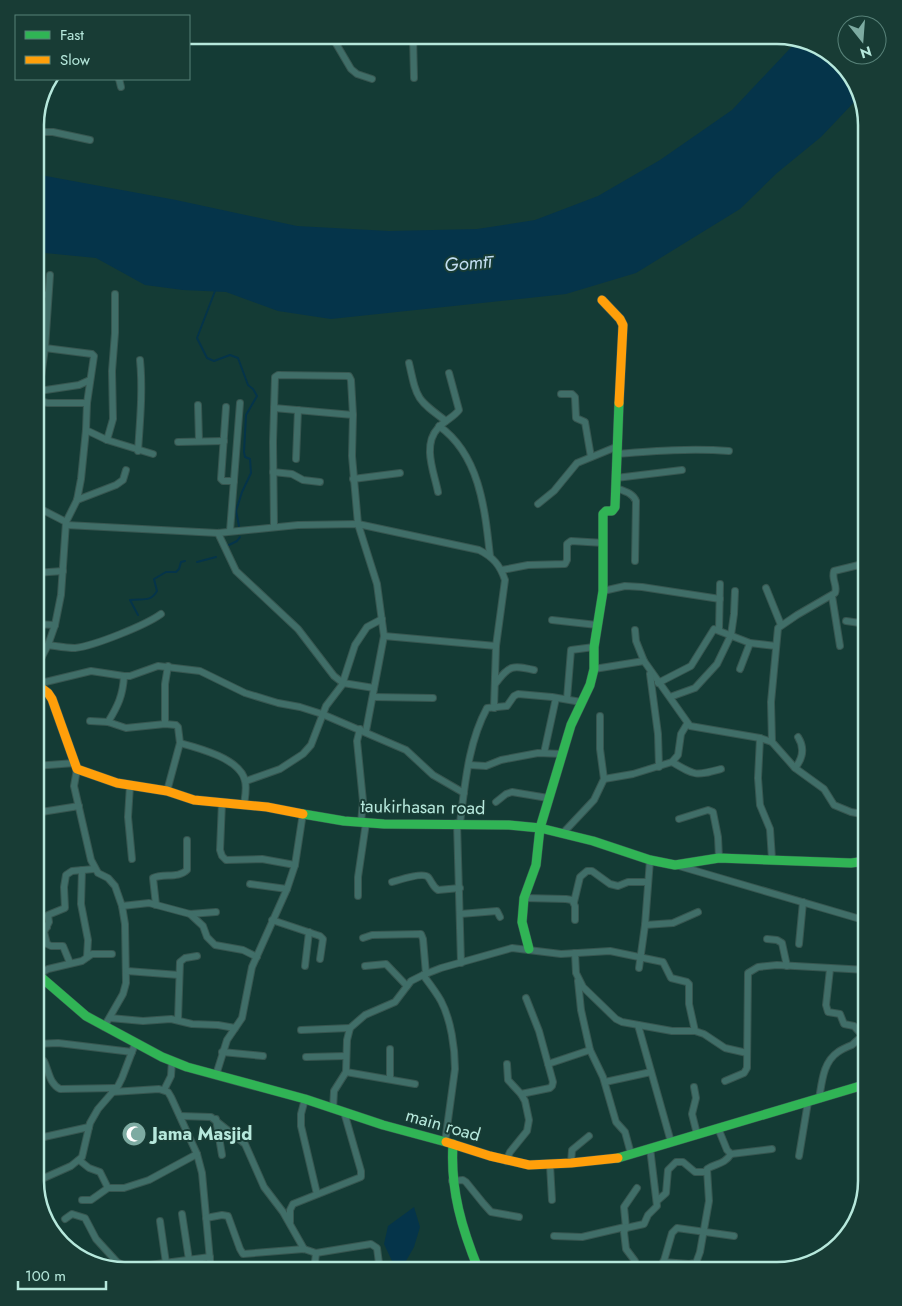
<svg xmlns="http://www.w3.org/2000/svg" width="902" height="1306" font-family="Jost,sans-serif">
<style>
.water{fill:#05344a}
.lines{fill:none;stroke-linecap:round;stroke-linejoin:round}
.stream{stroke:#05344a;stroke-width:2}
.street-casing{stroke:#375650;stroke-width:8}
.fast-casing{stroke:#375650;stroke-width:10}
.slow-casing{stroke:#375650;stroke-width:10}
.street{stroke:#406e68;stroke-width:6}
.fast{stroke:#30b455;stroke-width:9}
.slow{stroke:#ff9f0a;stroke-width:9}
.labels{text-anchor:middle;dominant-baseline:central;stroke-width:4;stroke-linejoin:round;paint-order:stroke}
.street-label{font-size:18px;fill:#b6e8dc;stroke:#183c35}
.poi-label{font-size:18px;font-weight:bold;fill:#b6e8dc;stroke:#183c35;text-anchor:start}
.water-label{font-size:19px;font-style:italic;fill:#c3def1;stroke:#183c35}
.rim{fill:none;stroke:#b6e8dc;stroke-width:2.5}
</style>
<rect width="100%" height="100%" fill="#143b35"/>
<g class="water">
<path d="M798 40 822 47 855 80 859 97 821 137 777 173 740 209 636 273 566 294 331 319 278 311 226 292 183 290 145 285 96 258 35 252V174L176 200 297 226 389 231 477 229 535 220 598 196 660 160 732 110Z"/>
<path d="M414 1207 420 1227 414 1247 406 1261H392L384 1244 388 1226Z"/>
</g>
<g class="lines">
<g class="stream">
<path d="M215 291 197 338 207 358 214 361 230 355 238 358 248 385 253 389 257 396 246 415 244 452 245 457 250 459 251 473 242 492 236 511 239 526"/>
<path d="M229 545 237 541 240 537"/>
<path d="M197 562 216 557"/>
<path d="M138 615 130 600C142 598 150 603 157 591L154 579 166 572H176L179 569 181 562 185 561"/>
</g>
<defs>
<g id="street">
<path d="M331 35 351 69 357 74 372 79"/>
<path d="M413 35 414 78"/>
<path d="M119 79 121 87"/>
<path d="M35 132H53L90 140"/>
<path d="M35 293 48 295"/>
<path d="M35 325 45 326"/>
<path d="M35 339H45"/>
<path d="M409 363C417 399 416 399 446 421"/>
<path d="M39 391 79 385 90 380"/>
<path d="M561 394H572L575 397 576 418 585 422 591 457"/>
<path d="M35 398 43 402 48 403H87"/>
<path d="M36 398 39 391 45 348 50 275"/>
<path d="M198 405 199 441"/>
<path d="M226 407 221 479 223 481H234"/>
<path d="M274 408 353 415"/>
<path d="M439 426C480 455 485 510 490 556"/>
<path d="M86 430 107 440 153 454"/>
<path d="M107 440 113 419 112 371 115 333V294"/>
<path d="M178 442 224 441"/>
<path d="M138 451C140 421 143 390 140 360"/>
<path d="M616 454C654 451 691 448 729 451"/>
<path d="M296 459 298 410"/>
<path d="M273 472 292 474 303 480 320 482"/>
<path d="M616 478 682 470"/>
<path d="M353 479 400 473"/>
<path d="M616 488C624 491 633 493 636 501L635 561"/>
<path d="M438 492C434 472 422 445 438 428 444 421 454 417 459 410L449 373"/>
<path d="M77 500 116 485 123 480 126 470"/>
<path d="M538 504 554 491 577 463 616 447"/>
<path d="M35 506 66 522"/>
<path d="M66 525 218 533 298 525 358 524 479 550C493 557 500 565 505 580L496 646 494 708"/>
<path d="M274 527 273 442 275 377 278 375 349 376 351 380 353 415 352 456 358 524 377 584 384 636 366 731"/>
<path d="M230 531 240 403"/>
<path d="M218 533 236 571 298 629 334 676 343 683 374 688"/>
<path d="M502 570 528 565 565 564 567 560V544L571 541 604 543"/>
<path d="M35 573 63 571"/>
<path d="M766 588 781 625"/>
<path d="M603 591 625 586 642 587 720 599"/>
<path d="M832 596 840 646"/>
<path d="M552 620 597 625"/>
<path d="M846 621 867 624"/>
<path d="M35 624 55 625"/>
<path d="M635 630 636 641 644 661 690 726 760 738 772 742 795 768 824 789 834 805 851 812 867 815"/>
<path d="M719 630 720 584"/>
<path d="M384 636 496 646"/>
<path d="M48 645C56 646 66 648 75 648 94 646 146 625 161 614"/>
<path d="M594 669 644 661"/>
<path d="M740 669 750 643"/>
<path d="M35 670 48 645 55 625 61 595 66 522 77 500 81 479 86 430 87 403 94 356 92 354 45 348"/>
<path d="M650 674 658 734 659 767"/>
<path d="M496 683C509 665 513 665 534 670"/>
<path d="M658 683 691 666 714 629 750 643 776 646"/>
<path d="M37 684 91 671 124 676H130L158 666 200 671 245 693 278 703 300 707 322 714 406 750 433 775 464 793"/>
<path d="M373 697 433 698"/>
<path d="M670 697 695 688 717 664 731 635 734 614 735 591"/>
<path d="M567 699 571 650 594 647"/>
<path d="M600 716V749L604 779"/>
<path d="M90 721 108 722 126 728 165 724 176 725 178 727 180 743 167 791"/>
<path d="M108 722C118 706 123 695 124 676"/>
<path d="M165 724V684L168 666"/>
<path d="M360 729 357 741 363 801 361 823"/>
<path d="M760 738 758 778 760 805 770 829 772 859"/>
<path d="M772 742 771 702 778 628 797 615 835 593C838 586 831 579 834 571L867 563"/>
<path d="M180 743C199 748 241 759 245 781 247 788 245 797 244 805"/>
<path d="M544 753 556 698"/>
<path d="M672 762C696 776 695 776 721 769"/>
<path d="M469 765 486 766 501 760 538 753 562 754"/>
<path d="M35 766 75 763"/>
<path d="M795 768C803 758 805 748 798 737"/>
<path d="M77 769 74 786 91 860 98 873 108 878 115 886 122 906 125 924 126 983 123 994 104 1027"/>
<path d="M246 781 280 769 303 754 311 745 326 706 342 685 355 645 367 627 382 619"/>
<path d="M130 785 128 817 132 859"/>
<path d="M222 802 220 850 222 856 226 860 262 859 295 865"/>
<path d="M496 802 506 794 512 792 548 798"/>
<path d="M35 813 79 806"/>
<path d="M679 819 708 810 713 812 718 837 719 858"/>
<path d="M457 823 461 963"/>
<path d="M460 823C465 785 468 743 487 708L507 706 514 696 518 694 552 697 581 702"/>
<path d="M563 833 594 800 604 779 633 774 672 762 678 755 681 734 687 724"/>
<path d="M679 866 867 921"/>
<path d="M82 870 81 904 88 940 87 957"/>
<path d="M392 882C399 880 423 872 428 877 432 882 433 887 438 890L460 888"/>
<path d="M250 884 287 889"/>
<path d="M358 896V877L366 823"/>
<path d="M524 898 566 899 572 900 575 906V920"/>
<path d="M574 902 580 877 587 871H592L610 884 618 886 628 882H648"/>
<path d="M156 905 153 878C164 873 178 879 187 870V840"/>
<path d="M122 906 149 903 190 914 216 912"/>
<path d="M190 914 203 926 207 937 215 945 243 950 257 957"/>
<path d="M460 914 497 911 500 917"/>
<path d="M272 920 320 936 323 939 320 959"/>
<path d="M645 925 673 923 698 912"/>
<path d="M35 931 47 927"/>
<path d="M363 938 372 935 421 934 423 939 426 974"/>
<path d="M767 939 777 940 782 943 787 966"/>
<path d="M799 944 803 902"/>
<path d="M575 953 576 973 583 987 616 1019 622 1022 672 1031H695L704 1034 725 1048 747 1053"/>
<path d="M70 963 63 946H51L47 944 44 932 49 922 48 915 65 908 64 887 66 875 72 871 94 869"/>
<path d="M305 966 309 932"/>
<path d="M365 966 386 964 407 986"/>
<path d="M639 968 645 925 650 860"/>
<path d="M830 969 826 1005 828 1012 840 1014 844 1024 854 1026 862 1035"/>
<path d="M127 971 179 975"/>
<path d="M38 975 48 969 82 961 92 954H112"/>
<path d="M423 975C429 983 436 992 441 1001 451 1020 455 1048 455 1069L445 1142"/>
<path d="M578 981 581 1010 590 1050 603 1077 616 1122 625 1132 631 1154"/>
<path d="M867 986 865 976 867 973"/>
<path d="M110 1018 143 1021 171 1019 192 1024 218 1025 235 1028"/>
<path d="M178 1020 180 962 185 958 197 956"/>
<path d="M638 1025 671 1142"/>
<path d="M301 1030 350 1028"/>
<path d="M35 1044 58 1043 132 1052"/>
<path d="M390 1049V1079"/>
<path d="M222 1052 263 1056"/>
<path d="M306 1057 346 1056"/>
<path d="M35 1062 44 1061C49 1071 49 1083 60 1089L115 1088"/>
<path d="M548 1064 590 1050"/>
<path d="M346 1072 415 1084"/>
<path d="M216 1075 227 1040 242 1018 252 967 287 889 295 865 303 813"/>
<path d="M725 1081 744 1073 747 1068 748 973 758 967 777 965 867 970"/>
<path d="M605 1082 651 1072"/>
<path d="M694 1087 696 1098 692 1114 697 1134"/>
<path d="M164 1090 171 1076 172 1061"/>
<path d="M112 1092 159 1089 168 1092 171 1097 197 1154 202 1173 211 1271"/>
<path d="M521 1094 550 1088 552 1086 553 1082 539 1031 526 998"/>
<path d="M305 1099 301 1114V1126L317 1194"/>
<path d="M819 1099C822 1082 823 1062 838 1052 842 1049 847 1047 852 1045 857 1041 861 1036 867 1033"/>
<path d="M333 1109 334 1091 346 1072 347 1040 350 1028 365 1015 395 1002 411 981 423 975 441 968 512 948 561 954 610 951 663 962 671 978 687 982 689 984V1004L695 1031"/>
<path d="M180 1116 211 1117 245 1144 264 1187 283 1212 304 1249"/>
<path d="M216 1119 222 1155"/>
<path d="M718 1128 727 1150 731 1154 772 1149"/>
<path d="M35 1139 89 1127"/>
<path d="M799 1156 808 1102"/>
<path d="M79 1160 89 1168 100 1172 108 1188H124L149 1180 197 1154"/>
<path d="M506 1161 510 1152 527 1131 529 1120 525 1101 521 1094 508 1080 507 1064"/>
<path d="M571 1163 572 1150 589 1136"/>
<path d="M550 1165 552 1200"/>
<path d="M452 1181 463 1180 466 1182 483 1203 491 1212 519 1217"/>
<path d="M35 1182 71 1166 82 1157 90 1123 98 1109 118 1086 122 1078 135 1044"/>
<path d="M82 1200H91L108 1188"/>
<path d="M657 1201 666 1193 668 1170 676 1162H683L695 1172H707"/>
<path d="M182 1214 189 1260"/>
<path d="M206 1218 222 1215 228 1216 240 1249 243 1254 304 1249 316 1253 371 1244 377 1248 380 1271"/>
<path d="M65 1219 72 1214 85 1218 96 1239 117 1262 123 1265 142 1266 210 1257"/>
<path d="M160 1221 166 1263"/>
<path d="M290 1222V1210L293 1204 361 1177V1171L344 1112"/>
<path d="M626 1228 624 1207 637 1188"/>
<path d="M554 1236 582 1237 625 1227"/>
<path d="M663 1262 689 1264 696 1263 700 1252 709 1201 707 1169C716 1163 724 1165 731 1154"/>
<path d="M314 1271 316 1253"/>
<path d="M635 1271V1261L626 1249 624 1232 626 1228 644 1224 648 1215 657 1206 650 1148"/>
<path d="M661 1271 672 1233 677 1228 734 1236"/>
</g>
<g id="fast">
<path d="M303 814 344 821 384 824 509 825 540 828 593 841 650 860 675 865 719 858 851 863 867 861"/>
<path d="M529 949 522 922 524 898 536 865 540 828 571 725 590 685 594 669V647L603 591V514L606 511H612L615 507 619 403"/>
<path d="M35 972 86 1016 162 1057 187 1067 305 1099 383 1125 446 1142"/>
<path d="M453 1144C450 1190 462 1229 479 1271"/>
<path d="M618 1158 867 1084"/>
</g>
<g id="slow">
<path d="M602 300 620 319 623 325 619 403"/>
<path d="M35 683 48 693 52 699 77 769 117 783 167 791 194 800 267 807 303 814"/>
<path d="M446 1142 490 1156 529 1165 571 1163 618 1158"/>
</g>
</defs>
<use href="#street" class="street-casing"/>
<use href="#fast" class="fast-casing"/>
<use href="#slow" class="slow-casing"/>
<use href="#street" class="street"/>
<use href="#fast" class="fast"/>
<use href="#slow" class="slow"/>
</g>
<defs>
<symbol id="mosque-disc" viewBox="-11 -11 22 22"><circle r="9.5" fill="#7daba2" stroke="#183c35"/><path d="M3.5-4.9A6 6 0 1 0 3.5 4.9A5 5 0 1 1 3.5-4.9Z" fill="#fff"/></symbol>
</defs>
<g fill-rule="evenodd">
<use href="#mosque-disc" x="120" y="1120" width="28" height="28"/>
</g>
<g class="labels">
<g class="street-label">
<text transform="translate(423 807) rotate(1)">taukirhasan road</text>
<text transform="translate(443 1125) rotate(16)">main road</text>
</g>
<g class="poi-label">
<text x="152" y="1134">Jama Masjid</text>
</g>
<g class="water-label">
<text transform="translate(468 263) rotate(-5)">Gomtī</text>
</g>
</g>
<path d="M0 0H902V1306H0ZM125 44H777A81 81 0 0 1 858 125V1181A81 81 0 0 1 777 1262H125A81 81 0 0 1 44 1181V125A81 81 0 0 1 125 44Z" fill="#183c35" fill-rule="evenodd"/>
<path class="rim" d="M125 44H777A81 81 0 0 1 858 125V1181A81 81 0 0 1 777 1262H125A81 81 0 0 1 44 1181V125A81 81 0 0 1 125 44Z"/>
<rect x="15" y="15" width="175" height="65" fill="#183c35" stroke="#578178"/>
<rect x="25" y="31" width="25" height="8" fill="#30b455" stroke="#578178"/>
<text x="60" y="40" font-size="15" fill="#b6e8dc">Fast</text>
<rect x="25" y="56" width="25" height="8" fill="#ff9f0a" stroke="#578178"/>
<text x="60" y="65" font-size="15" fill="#b6e8dc">Slow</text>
<g transform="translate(862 40) rotate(163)"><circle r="24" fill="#183c35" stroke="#578178"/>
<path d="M0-4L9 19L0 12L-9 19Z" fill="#7daba2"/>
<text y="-8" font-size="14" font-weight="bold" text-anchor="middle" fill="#b6e8dc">N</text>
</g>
<path d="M18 1281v8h88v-8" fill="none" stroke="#b6e8dc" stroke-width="2.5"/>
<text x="25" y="1281" font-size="15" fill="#b6e8dc" stroke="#183c35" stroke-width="4" paint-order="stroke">100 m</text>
</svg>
